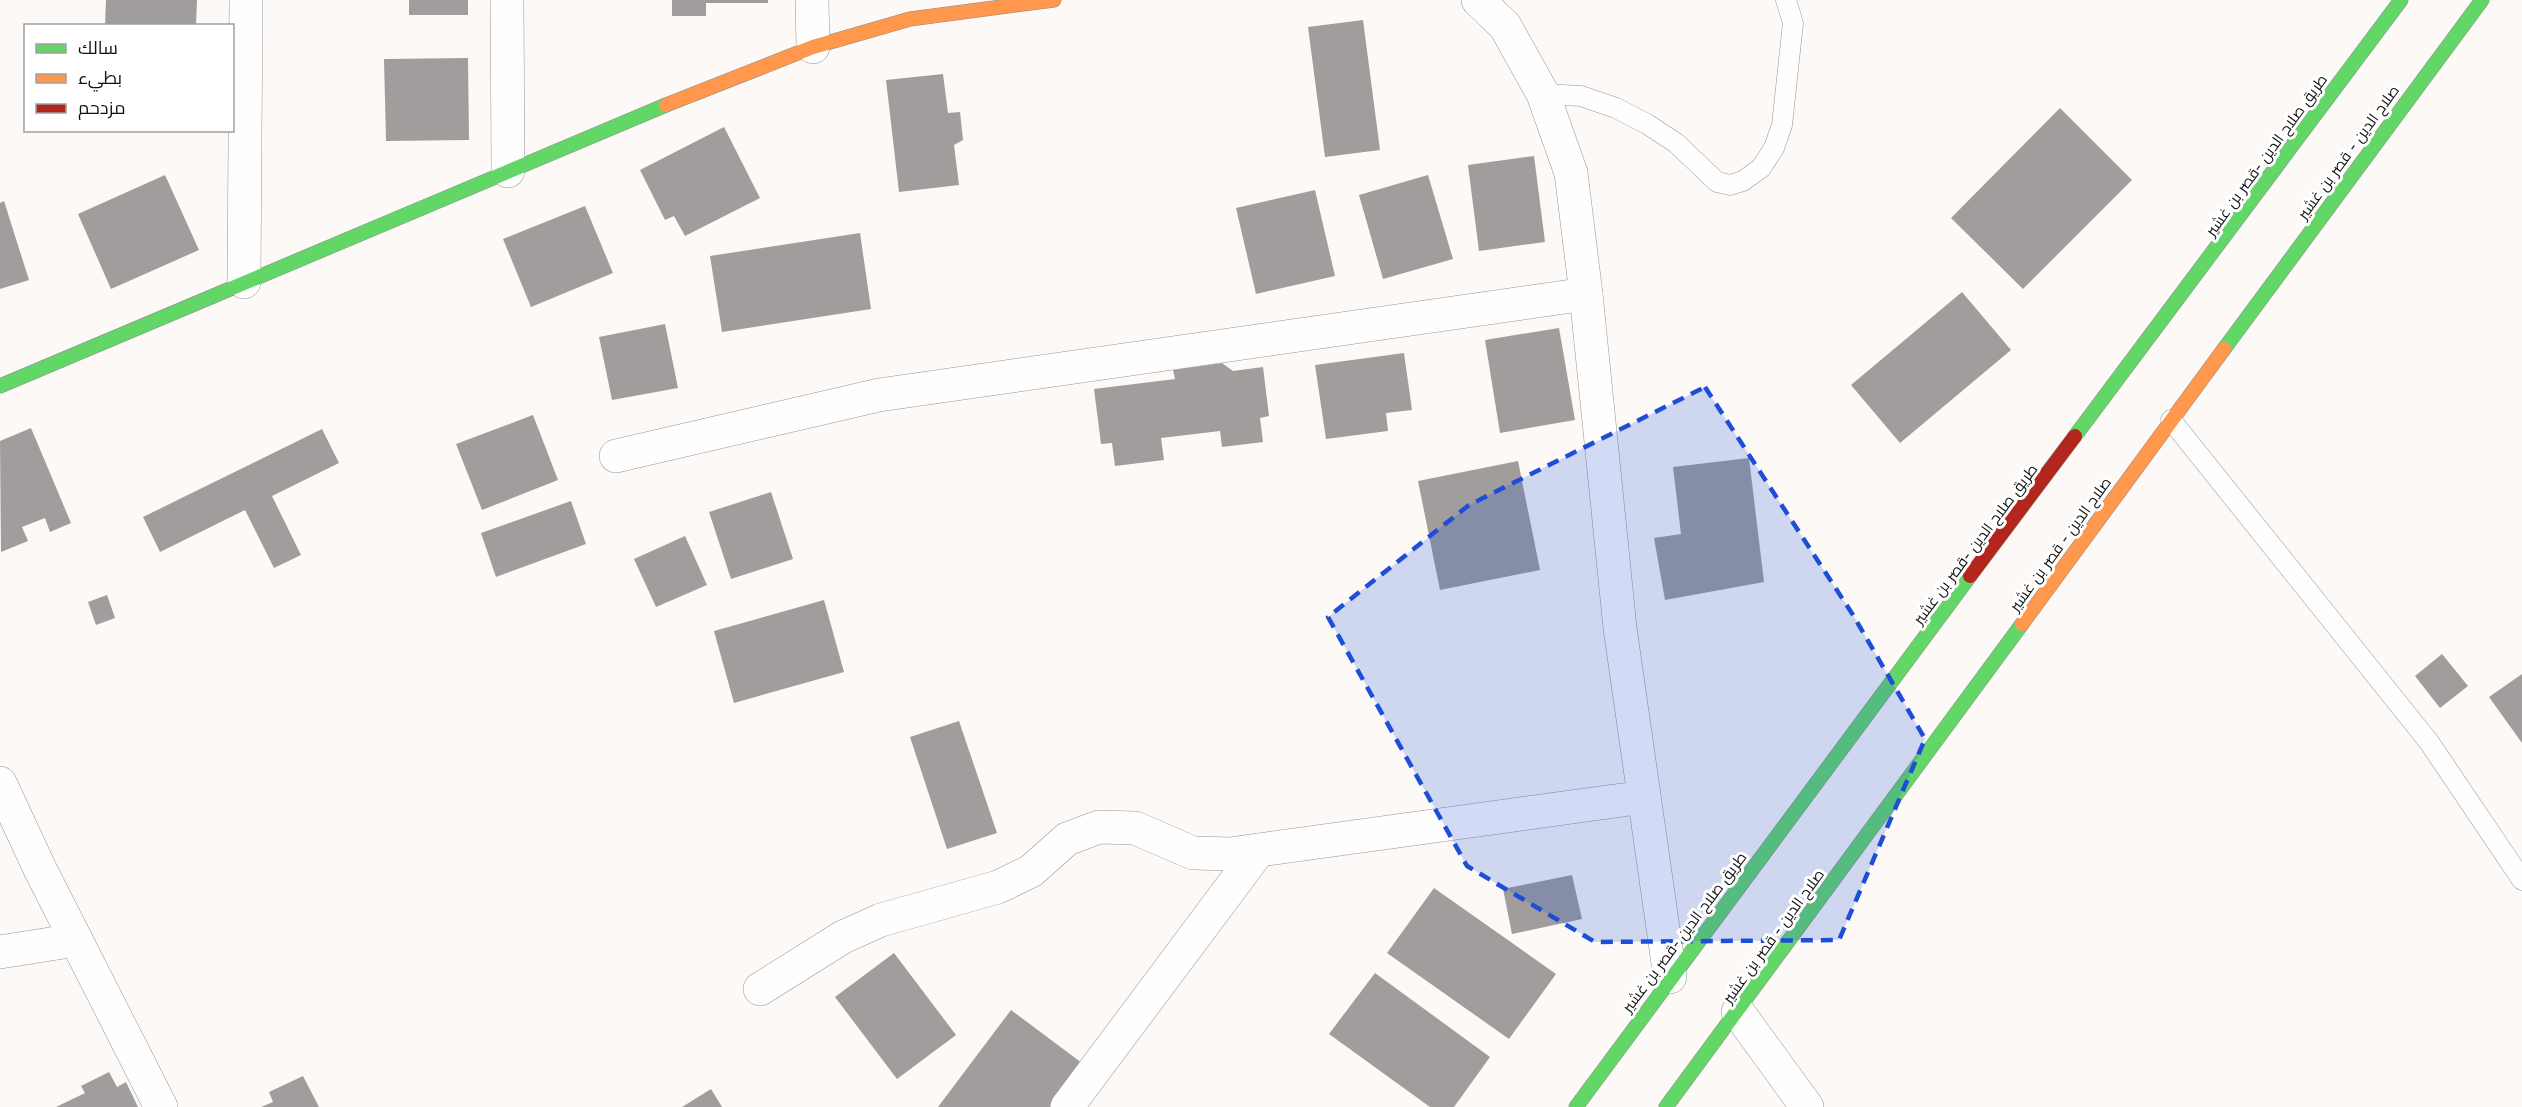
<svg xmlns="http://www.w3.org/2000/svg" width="2522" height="1107" font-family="'Libre Baskerville',Cairo,serif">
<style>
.building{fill:#a09d9c}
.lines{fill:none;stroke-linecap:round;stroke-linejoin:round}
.lane-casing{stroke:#979595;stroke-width:21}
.street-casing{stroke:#979595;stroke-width:34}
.fast-casing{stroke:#8d8c8b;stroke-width:15}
.slow-casing{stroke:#8d8c8b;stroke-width:15}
.jam-casing{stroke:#8d8c8b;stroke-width:15}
.lane{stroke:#fffefe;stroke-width:20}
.street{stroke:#fffefe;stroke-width:33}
.fast{stroke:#63d668;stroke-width:14}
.slow{stroke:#ff974d;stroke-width:14}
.jam{stroke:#b3261e;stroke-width:14}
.marked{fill:#1d4ed8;fill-opacity:0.2;stroke:#1d4ed8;stroke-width:4.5;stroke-dasharray:12 8;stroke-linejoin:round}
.labels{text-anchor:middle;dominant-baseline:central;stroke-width:6;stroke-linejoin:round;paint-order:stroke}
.street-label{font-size:15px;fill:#111;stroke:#fff}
</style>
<rect width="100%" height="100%" fill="#fcf9f7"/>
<g class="building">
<path d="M106 0H197L196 26H105Z"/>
<rect x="409" y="0" width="59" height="15"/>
<path d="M672 0H768V3H706V16H672Z"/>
<path d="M1363 20 1380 150 1325 157 1308 27Z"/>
<path d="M468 58 469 140 386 141 384 59Z"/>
<path d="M943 74 948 113 960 112 963 140 954 145 959 185 899 192 886 80Z"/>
<path d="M2060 108 2132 180 2023 289 1951 218Z"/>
<path d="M724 127 760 198 685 236 674 216 665 220 640 170Z"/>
<path d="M1534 156 1545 242 1479 251 1468 165Z"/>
<path d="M165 175 199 250 111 289 78 214Z"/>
<path d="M1428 175 1453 259 1383 279 1359 195Z"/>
<path d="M1315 190 1335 276 1256 294 1236 208Z"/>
<path d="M4 201 29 280 0 289V203Z"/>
<path d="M585 206 613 273 531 307 503 239Z"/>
<path d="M860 233 871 309 722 332 710 256Z"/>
<path d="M1962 292 2011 350 1900 443 1851 385Z"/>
<path d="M665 324 678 388 612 400 599 337Z"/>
<path d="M1559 328 1575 420 1500 433 1485 340Z"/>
<path d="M1404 353 1412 410 1386 413 1388 431 1326 439 1315 365Z"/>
<path d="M1222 363 1233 371 1263 367 1269 416 1260 418 1263 442 1222 447 1220 431 1161 438 1164 460 1115 466 1112 443 1101 444 1094 389 1175 379 1173 370Z"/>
<path d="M533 415 558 480 482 510 456 444Z"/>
<path d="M31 428 71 523 50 532 45 518 22 527 28 541 1 552 0 441Z"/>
<path d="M322 429 339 463 272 496 301 555 274 568 245 510 160 552 143 517Z"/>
<path d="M1749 458 1764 582 1665 600 1654 538 1681 534 1673 467Z"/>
<path d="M1518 461 1540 570 1440 590 1418 481Z"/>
<path d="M771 492 793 559 731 579 709 512Z"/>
<path d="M571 501 586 544 496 577 481 533Z"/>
<path d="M685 536 707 585 656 607 634 559Z"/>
<path d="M107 595 115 618 96 625 88 602Z"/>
<path d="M824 600 844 672 734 703 714 631Z"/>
<path d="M2442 654 2468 686 2440 708 2415 676Z"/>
<path d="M2522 674V743L2489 697Z"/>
<path d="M959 721 997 833 947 849 910 737Z"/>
<path d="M1572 875 1582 919 1512 934 1503 889Z"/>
<path d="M1434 888 1556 974 1509 1039 1387 953Z"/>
<path d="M894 953 956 1035 897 1079 835 997Z"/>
<path d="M1375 973 1490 1057 1454 1107H1430L1329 1034Z"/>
<path d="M1011 1010 1090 1069 1061 1107H938Z"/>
<path d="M109 1072 117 1087 126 1082 138 1107H56L85 1093 81 1086Z"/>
<path d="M303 1076 319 1107H261L273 1102 269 1092Z"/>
<path d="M711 1089 722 1107H682Z"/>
</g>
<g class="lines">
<defs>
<g id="lane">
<path d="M1543 94 1581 96 1616 108 1647 124 1676 143 1717 182 1730 185 1743 181 1761 168 1774 148 1782 125 1793 23 1786 0"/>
<path d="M2171 420 2429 742 2522 880"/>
</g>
<g id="street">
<path d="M507 0 508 171"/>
<path d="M812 0 813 47"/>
<path d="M1478 0 1505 26 1543 94 1571 173 1586 294 1620 628 1670 977"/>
<path d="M244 282 246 0"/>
<path d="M616 456 879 395 1586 294"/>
<path d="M0 783 40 869 161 1107"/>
<path d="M0 952 76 940"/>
<path d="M760 989 843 937 881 920 998 887 1031 871 1067 839 1099 827 1135 828 1193 853 1230 854 1644 797"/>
<path d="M1738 1012 1807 1107"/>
<path d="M1067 1107 1259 850"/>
</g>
<g id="fast">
<path d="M2224 349 2482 0"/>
<path d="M0 386 666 105"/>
<path d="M2075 436 2401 0"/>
<path d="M1576 1107 1970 576"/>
<path d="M1666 1107 2022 624"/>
</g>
<g id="slow">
<path d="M666 105 813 47 910 19 1054 0"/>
<path d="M2022 624 2224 349"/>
</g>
<path id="jam" d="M1970 576 2075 436"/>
</defs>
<use href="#lane" class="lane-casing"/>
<use href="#street" class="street-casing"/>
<use href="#fast" class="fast-casing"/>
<use href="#slow" class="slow-casing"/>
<use href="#jam" class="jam-casing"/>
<use href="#lane" class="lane"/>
<use href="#street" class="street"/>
<use href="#fast" class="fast"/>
<use href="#slow" class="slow"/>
<use href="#jam" class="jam"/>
</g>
<path class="marked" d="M1705 387 1853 615 1925 739 1839 940 1595 942 1467 866 1328 617 1469 505Z"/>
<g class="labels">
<g class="street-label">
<text transform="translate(2348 152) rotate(-54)">صلاح الدين - قصر بن غشير</text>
<text transform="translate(2266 155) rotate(-54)">طريق صلاح الدين -قصر بن غشير</text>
<text transform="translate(1975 544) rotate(-53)">طريق صلاح الدين -قصر بن غشير</text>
<text transform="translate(2060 544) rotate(-54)">صلاح الدين - قصر بن غشير</text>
<text transform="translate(1684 932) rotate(-53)">طريق صلاح الدين -قصر بن غشير</text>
<text transform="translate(1773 936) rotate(-54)">صلاح الدين - قصر بن غشير</text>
</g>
</g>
<rect x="24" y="24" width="210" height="108" fill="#ffffff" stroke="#a0a0a0" stroke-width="1.5"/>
<rect x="36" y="44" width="30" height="9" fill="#63d668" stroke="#a0a0a0" stroke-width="1.5"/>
<text x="78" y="54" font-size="18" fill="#111111">سالك</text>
<rect x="36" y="74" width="30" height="9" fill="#ff974d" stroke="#a0a0a0" stroke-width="1.5"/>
<text x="78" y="84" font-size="18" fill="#111111">بطيء</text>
<rect x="36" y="104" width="30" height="9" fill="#b3261e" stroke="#a0a0a0" stroke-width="1.5"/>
<text x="78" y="114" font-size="18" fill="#111111">مزدحم</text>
</svg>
